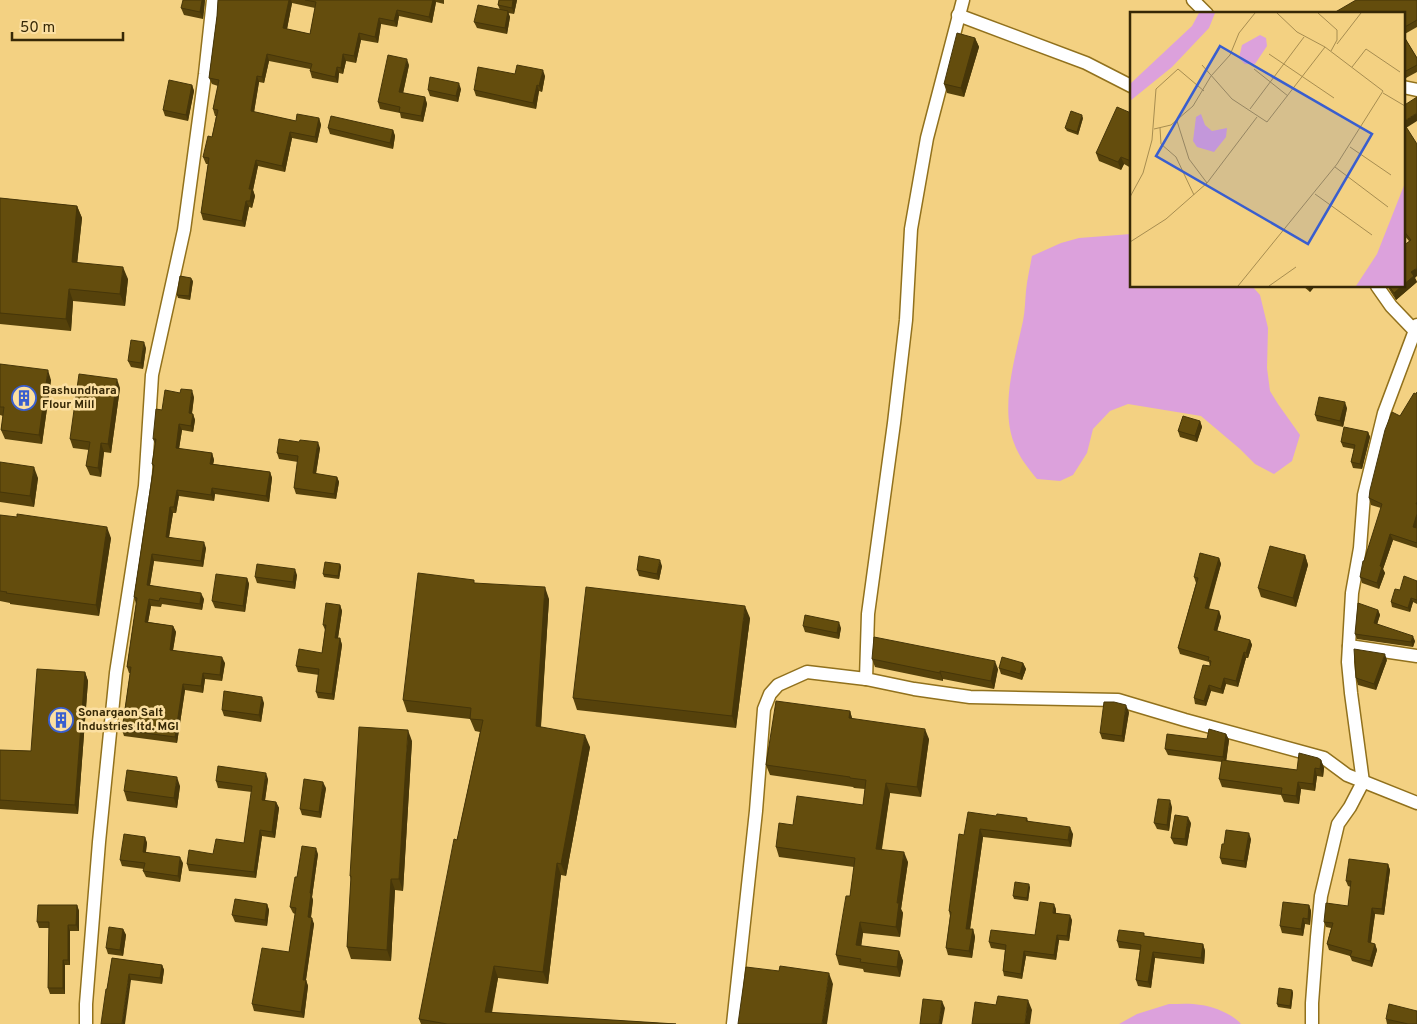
<svg xmlns="http://www.w3.org/2000/svg" width="1417" height="1024" font-family="Overpass,sans-serif">
<style>
.water{fill:#dca1dc}
.lines{fill:none;stroke-linecap:round;stroke-linejoin:round}
.street-casing{stroke:#91711d;stroke-width:15}
.street{stroke:#fff;stroke-width:12}
.wall{fill:#56420b;fill-rule:evenodd}
.shaded-wall{fill:#463609}
.building{fill:#644d0d;stroke:#463609}
.labels{text-anchor:middle;dominant-baseline:central;stroke-width:5;stroke-linejoin:round;paint-order:stroke}
.poi-label{font-size:12px;font-weight:bold;fill:#362806;stroke:#fbdfa1;text-anchor:start}
.inset-road{fill:none;stroke:#a78d50;stroke-width:1}
.view{fill:#395ecf;fill-opacity:0.15;stroke:#395ecf;stroke-width:2.5}
.inset-edge{fill:none;stroke:#362806;stroke-width:2.5}
</style>
<rect width="100%" height="100%" fill="#f3d182"/>
<g class="water">
<path d="M1131 234V286H1252L1260 295 1268 328 1267 368 1270 391 1278 404 1300 435 1292 461 1274 474 1255 464 1240 449 1201 416 1128 404 1110 411 1093 429 1087 453 1073 475 1060 481 1037 479C1028 468 1019 457 1014 443 1000 407 1015 358 1023 321 1025 311 1025 301 1026 291 1027 279 1030 268 1032 256L1061 243 1079 238Z"/>
<path d="M1169 1004C1179 1004 1191 1003 1201 1005 1213 1006 1234 1015 1241 1024H1119L1137 1014Z"/>
</g>
<g class="lines">
<defs>
<g id="street">
<path d="M1193 0 1207 14"/>
<path d="M958 15 1086 63 1131 86"/>
<path d="M1403 87 1417 90"/>
<path d="M1377 286 1391 306 1415 331"/>
<path d="M1349 646 1417 656"/>
<path d="M866 679 868 614 894 423 906 320 911 229 927 138 963 0"/>
<path d="M86 1024V1004L99 842 116 673 145 486 152 375 184 230 205 74 213 0"/>
<path d="M733 1024 756 811 764 709 770 694 778 685 807 672 866 679 914 689 970 697 1118 700 1185 720 1324 758 1347 775 1417 803"/>
<path d="M1312 1024V1003L1317 937 1321 896 1338 824 1350 807 1363 782 1351 693 1348 662 1352 593 1360 548 1364 495 1384 413 1417 325"/>
</g>
</defs>
<use href="#street" class="street-casing"/>
<use href="#street" class="street"/>
</g>
<g class="wall">
<path d="M205 0 203 19 184 15 181 8Z"/>
<path d="M218 0H444V4L436 2 432 23 399 16 397 27 381 24 378 43 361 40 356 63 346 61 343 74 339 73 338 83 312 78 310 71V69L269 61 264 83 259 82 254 112 296 121 319 118 321 125 317 143 292 138 285 172 258 166 253 190 255 196 252 208 249 207 245 227 203 220 201 213 208 164H206L203 157 212 137 216 116H215L213 109 218 86 212 84 209 78 217 16ZM292 3 315 8 310 34 287 29Z"/>
<path d="M499 0H517L514 14 508 13 510 17 507 34 477 28 474 22 500 10 498 5Z"/>
<path d="M1417 0V27L1403 35 1417 58V72L1406 78 1403 74V14Z"/>
<path d="M975 38 979 47 964 97 947 93 944 84Z"/>
<path d="M409 65 403 93 425 97 427 104 423 122 401 118 400 113 380 109 378 102Z"/>
<path d="M515 74 545 76 542 92 539 91 536 109 476 96 474 90Z"/>
<path d="M192 85 194 91 188 121 165 116 163 110Z"/>
<path d="M461 89 458 102 430 96 428 90Z"/>
<path d="M1403 106 1407 128 1415 278 1417 282 1396 300 1387 286H1403L1409 241 1403 234V152L1404 151 1403 150Z"/>
<path d="M1131 113V168L1124 164 1121 170 1099 161 1096 153Z"/>
<path d="M1083 118 1078 135 1067 131 1065 128Z"/>
<path d="M328 128 393 130 395 136 393 149 330 134Z"/>
<path d="M0 198 77 206 82 218 77 263 128 279 125 306 73 301 71 331 0 324Z"/>
<path d="M193 281 190 300 178 298 177 295Z"/>
<path d="M1303 286H1315L1310 292Z"/>
<path d="M146 348 143 369 131 367 128 361Z"/>
<path d="M0 364 51 380 42 444 5 439 1 430 3 416 0 415Z"/>
<path d="M120 388 111 453 104 452 101 477 90 475 86 466 89 450 73 448 70 439Z"/>
<path d="M1417 392V548L1393 540 1383 569 1385 573 1379 589 1362 583 1360 577 1381 508 1371 505 1369 498 1400 416Z"/>
<path d="M194 397 192 414H193L195 420 193 432 182 430 179 449 212 453 214 460 213 464 270 472 272 478 269 502 215 494 214 501 179 496 176 513H173L169 537 206 548 203 567 154 561 150 585 204 599 202 610 162 604 161 607 151 606 148 622 173 626 176 632 173 650 225 663 222 681 205 679 203 693 185 690 177 743 124 736 122 730 130 673H129L127 667 136 604 134 597 153 467 152 464 155 444 153 439Z"/>
<path d="M1347 408 1343 427 1317 421 1315 415Z"/>
<path d="M1200 421 1202 427 1197 442 1180 437 1178 431Z"/>
<path d="M1368 432 1370 437 1362 469 1353 468 1351 462 1354 449 1343 447 1341 442Z"/>
<path d="M320 448 316 474 337 477 339 482 336 499 296 494 294 488 298 462 279 459 277 453Z"/>
<path d="M0 462 38 478 34 507 0 502Z"/>
<path d="M0 515 111 538 99 616 10 604V603L0 601Z"/>
<path d="M1305 555 1308 565 1296 607 1261 597 1258 588Z"/>
<path d="M1219 558 1221 564 1209 609 1219 611 1221 617 1217 631 1250 640 1252 645 1248 658H1246L1238 687 1226 684 1223 694 1211 691 1206 706 1195 704 1194 698 1210 666 1209 662 1180 654 1178 648 1196 583 1194 577Z"/>
<path d="M340 564 341 567 339 579 324 577 323 574Z"/>
<path d="M662 566 659 580 639 576 637 570Z"/>
<path d="M297 575 295 589 257 583 255 577Z"/>
<path d="M247 578 249 584 245 612 215 608 212 601Z"/>
<path d="M1417 581V604L1413 602 1410 612 1392 607 1391 602 1400 590Z"/>
<path d="M475 583 549 599 541 727 590 747 566 876 561 875 548 984 498 978 492 1013 676 1024H421L419 1019 480 732 475 731 470 719 407 712 403 700Z"/>
<path d="M340 605 342 611 338 638H340L342 645 334 700 318 698 316 692 319 675 298 672 296 666 322 653 325 630 323 625Z"/>
<path d="M1378 610 1380 615 1377 624 1415 641 1413 647 1357 639 1355 634Z"/>
<path d="M750 618 736 728 577 710 573 698Z"/>
<path d="M803 626 841 628 839 639 805 632Z"/>
<path d="M872 659 998 669 994 689 943 679V681L875 667Z"/>
<path d="M1387 660 1376 690 1358 685 1356 678Z"/>
<path d="M1023 663 1026 669 1022 680 1001 674 999 668Z"/>
<path d="M85 672 88 681 78 814 0 809V750L31 751Z"/>
<path d="M264 703 261 722 224 716 222 710Z"/>
<path d="M850 711 852 719 929 739 921 797 890 793 882 849 908 862 901 909 903 913 900 937 863 933 861 946 899 951 903 961 900 977 864 972 863 969 839 965 836 955 850 896 854 867 779 857 776 847 793 825 863 805 865 789 854 788 853 787 770 775 766 765Z"/>
<path d="M1129 712 1124 742 1102 739 1100 733Z"/>
<path d="M1226 734 1229 740 1226 761 1297 770 1321 760 1324 768 1323 777 1317 776 1315 791 1301 789 1299 804 1284 802 1281 795 1222 787 1219 779 1222 762 1168 755 1165 749Z"/>
<path d="M412 741 403 891 395 890 391 961 351 959 347 947 351 880 350 876Z"/>
<path d="M268 779 265 801 276 802 279 808 275 838 262 836 256 878 189 871 187 864 244 843 252 792 218 788 216 781Z"/>
<path d="M180 786 177 808 127 801 124 791Z"/>
<path d="M326 788 321 818 302 815 300 809Z"/>
<path d="M1172 807 1169 831 1157 829 1154 823Z"/>
<path d="M996 816 1027 818 1028 821 1073 834 1071 847 983 837 970 929H973L975 937 972 958 948 955 946 948 950 916 949 911 964 835Z"/>
<path d="M1191 823 1187 846 1174 844 1171 838Z"/>
<path d="M145 837 147 843 146 852 183 863 180 882 146 877 143 871 144 869 122 866 120 860Z"/>
<path d="M1251 839 1246 868 1222 864 1220 858 1224 844Z"/>
<path d="M318 854 312 897 313 900 311 918 314 924 306 980 308 986 304 1018 254 1011 252 1004 289 952 295 914 293 913 290 907 297 877Z"/>
<path d="M1388 864 1390 870 1384 915 1375 914 1371 943 1375 944 1377 950 1372 967 1352 961 1350 956 1329 950 1327 944 1331 928 1326 927 1324 922 1348 906 1351 887 1348 886 1346 881Z"/>
<path d="M1030 887 1028 901 1014 899 1013 896Z"/>
<path d="M267 904 269 910 267 926 235 922 232 915Z"/>
<path d="M77 905 79 911V931H70V965H65V994H50L48 988 49 928H39L37 922Z"/>
<path d="M1309 905 1311 911 1310 925 1305 924 1303 936 1282 933 1280 926Z"/>
<path d="M1056 909V913L1072 920 1069 941 1059 940 1056 960 1026 956 1022 979 1004 976 1003 971 1005 950 991 948 989 942 1035 935Z"/>
<path d="M123 929 126 935 123 956 108 954 106 948Z"/>
<path d="M1145 936 1203 944 1205 951 1204 964 1155 958 1151 988 1138 986 1136 980 1140 950 1119 948 1117 941Z"/>
<path d="M112 958 162 965 164 970 162 984 131 980 107 989Z"/>
<path d="M1292 990 1293 993 1291 1009 1278 1007 1277 1004Z"/>
<path d="M1386 1019 1417 1024H1387Z"/>
</g>
<g class="shaded-wall">
<path d="M202 0H205L203 19 200 12Z"/>
<path d="M289 0H291L292 3 286 34 283 28Z"/>
<path d="M433 0H435L436 2 432 23 429 17Z"/>
<path d="M513 0H517L514 14 512 8Z"/>
<path d="M397 10 399 16 397 27 394 21Z"/>
<path d="M508 11 510 17 507 34 505 28Z"/>
<path d="M379 18 381 24 378 43 375 37Z"/>
<path d="M359 33 361 40 356 63 354 56Z"/>
<path d="M975 38 979 47 964 97 961 88Z"/>
<path d="M267 54 269 61 264 83 262 77Z"/>
<path d="M343 54 346 61 343 74 341 68Z"/>
<path d="M407 59 409 65 402 98 399 92Z"/>
<path d="M337 67 339 73 338 83 335 77Z"/>
<path d="M543 70 545 76 542 92 539 86Z"/>
<path d="M257 76 259 82 253 118 251 111Z"/>
<path d="M459 83 461 89 458 102 456 96Z"/>
<path d="M192 85 194 91 188 121 186 115Z"/>
<path d="M537 85 539 91 536 109 533 103Z"/>
<path d="M425 97 427 104 423 122 421 116Z"/>
<path d="M1417 113V121L1406 128 1403 122Z"/>
<path d="M1082 115 1083 118 1078 135 1077 132Z"/>
<path d="M319 118 321 125 317 143 315 137Z"/>
<path d="M393 130 395 136 393 149 390 143Z"/>
<path d="M290 132 292 138 285 172 282 166Z"/>
<path d="M1121 157 1124 164 1121 170 1118 162Z"/>
<path d="M256 160 258 166 253 190 255 196 252 208 250 201 249 189Z"/>
<path d="M246 201 249 207 245 227 242 221Z"/>
<path d="M77 206 82 218 76 275 72 262Z"/>
<path d="M123 267 128 279 125 306 120 294Z"/>
<path d="M1417 268V276L1415 278 1417 282 1396 300 1394 293 1402 286H1403L1411 272Z"/>
<path d="M191 278 193 281 190 300 189 296Z"/>
<path d="M1308 286H1315L1310 292Z"/>
<path d="M69 289 73 301 71 331 66 319Z"/>
<path d="M144 342 146 348 143 369 141 363Z"/>
<path d="M48 370 51 380 42 444 39 435Z"/>
<path d="M117 379 120 388 111 453 108 444Z"/>
<path d="M192 390 194 397 191 419 189 413Z"/>
<path d="M1345 402 1347 408 1343 427 1340 421Z"/>
<path d="M193 414 195 420 193 432 191 426Z"/>
<path d="M1200 421 1202 427 1197 442 1195 436Z"/>
<path d="M179 424 182 430 178 454 176 448Z"/>
<path d="M1368 432 1370 437 1362 469 1360 464Z"/>
<path d="M318 442 320 448 315 479 313 473Z"/>
<path d="M101 443 104 452 101 477 98 468Z"/>
<path d="M212 453 214 460 212 470 210 464Z"/>
<path d="M34 467 38 478 34 507 30 496Z"/>
<path d="M270 472 272 478 269 502 266 496Z"/>
<path d="M337 477 339 482 336 499 334 494Z"/>
<path d="M212 488 215 494 214 501 211 495Z"/>
<path d="M177 490 179 496 176 513 174 507Z"/>
<path d="M170 507 173 513 168 543 166 537Z"/>
<path d="M1417 514V526L1415 533 1413 527Z"/>
<path d="M107 527 111 538 99 616 96 605Z"/>
<path d="M1390 534 1393 540 1383 569 1385 573 1379 589 1377 583 1380 566Z"/>
<path d="M204 542 206 548 203 567 201 561Z"/>
<path d="M152 554 154 561 149 591 147 585Z"/>
<path d="M1305 555 1308 565 1296 607 1293 598Z"/>
<path d="M1219 558 1221 564 1207 613 1205 608Z"/>
<path d="M660 560 662 566 659 580 657 574Z"/>
<path d="M340 564 341 567 339 579 338 576Z"/>
<path d="M295 569 297 575 295 589 293 582Z"/>
<path d="M247 578 249 584 245 612 243 606Z"/>
<path d="M545 587 549 599 540 738 536 726Z"/>
<path d="M201 593 204 599 202 610 200 604Z"/>
<path d="M1411 598 1413 602 1410 612 1408 608Z"/>
<path d="M149 599 151 606 147 628 145 622Z"/>
<path d="M340 605 342 611 337 644 335 638Z"/>
<path d="M745 606 750 618 736 728 732 716Z"/>
<path d="M1378 610 1380 615 1376 628 1374 623Z"/>
<path d="M1219 611 1221 617 1216 635 1214 630Z"/>
<path d="M839 622 841 628 839 639 837 633Z"/>
<path d="M173 626 176 632 172 656 170 650Z"/>
<path d="M1413 636 1415 641 1413 647 1411 642Z"/>
<path d="M340 638 342 645 334 700 332 694Z"/>
<path d="M1250 640 1252 645 1248 658 1246 653Z"/>
<path d="M1244 652 1246 658 1238 687 1236 681Z"/>
<path d="M1385 654 1387 660 1376 690 1374 684Z"/>
<path d="M222 657 225 663 222 681 220 675Z"/>
<path d="M995 661 998 669 994 689 991 681Z"/>
<path d="M1023 663 1026 669 1022 680 1020 674Z"/>
<path d="M940 671 943 679V681L940 673Z"/>
<path d="M85 672 88 681 78 814 75 805Z"/>
<path d="M203 673 205 679 203 693 201 686Z"/>
<path d="M1224 678 1226 684 1223 694 1221 689Z"/>
<path d="M183 684 185 690 177 743 175 737Z"/>
<path d="M1209 685 1211 691 1206 706 1204 701Z"/>
<path d="M262 697 264 703 261 722 259 715Z"/>
<path d="M1126 705 1129 712 1124 742 1122 736Z"/>
<path d="M850 711 853 721 849 718Z"/>
<path d="M925 729 929 739 921 797 917 787Z"/>
<path d="M408 730 412 741 403 891 399 879Z"/>
<path d="M1226 734 1229 740 1226 763 1223 757Z"/>
<path d="M585 735 590 747 566 876 561 864Z"/>
<path d="M1321 760 1324 768 1323 777 1320 769Z"/>
<path d="M1315 768 1317 776 1315 791 1313 784Z"/>
<path d="M266 773 268 779 264 806 262 800Z"/>
<path d="M177 777 180 786 177 808 174 798Z"/>
<path d="M323 782 326 788 321 818 319 812Z"/>
<path d="M1298 782 1301 789 1299 804 1296 796Z"/>
<path d="M886 783 890 793 880 859 876 849Z"/>
<path d="M1170 800 1172 807 1169 831 1167 825Z"/>
<path d="M276 802 279 808 275 838 272 832Z"/>
<path d="M1188 817 1191 823 1187 846 1185 839Z"/>
<path d="M1070 827 1073 834 1071 847 1068 840Z"/>
<path d="M980 829 983 837 969 936 966 929Z"/>
<path d="M260 830 262 836 256 878 254 872Z"/>
<path d="M1249 833 1251 839 1246 868 1244 861Z"/>
<path d="M145 837 147 843 145 858 143 852Z"/>
<path d="M316 848 318 854 312 897 313 900 310 923 308 917 310 893Z"/>
<path d="M904 852 908 862 901 909 903 913 900 937 896 927 897 903Z"/>
<path d="M180 857 183 863 180 882 178 876Z"/>
<path d="M557 863 561 875 548 984 543 972Z"/>
<path d="M1388 864 1390 870 1384 915 1382 909Z"/>
<path d="M391 879 395 890 391 961 387 950Z"/>
<path d="M1029 884 1030 887 1028 901 1027 898Z"/>
<path d="M267 904 269 910 267 926 265 920Z"/>
<path d="M1054 904 1056 909 1055 918 1053 913Z"/>
<path d="M77 905 79 911V931L76 925Z"/>
<path d="M1309 905 1311 911 1310 925 1308 919Z"/>
<path d="M1372 908 1375 914 1370 948 1368 942Z"/>
<path d="M1070 915 1072 920 1069 941 1067 936Z"/>
<path d="M312 918 314 924 305 986 303 980Z"/>
<path d="M1303 918 1305 924 1303 936 1301 929Z"/>
<path d="M860 922 863 933 860 955 856 945Z"/>
<path d="M68 925 70 931V965L68 960Z"/>
<path d="M123 929 126 935 123 956 120 950Z"/>
<path d="M973 929 975 937 972 958 969 951Z"/>
<path d="M1057 935 1059 940 1056 960 1054 955Z"/>
<path d="M1203 944 1205 951 1204 964 1201 958Z"/>
<path d="M1375 944 1377 950 1372 967 1370 961Z"/>
<path d="M899 951 903 961 900 977 897 967Z"/>
<path d="M1024 951 1026 956 1022 979 1021 974Z"/>
<path d="M1153 952 1155 958 1151 988 1148 982Z"/>
<path d="M63 960 65 965V994L63 988Z"/>
<path d="M162 965 164 970 162 984 160 978Z"/>
<path d="M494 966 498 978 489 1024 485 1012Z"/>
<path d="M829 973 833 984 827 1024H822Z"/>
<path d="M129 974 131 980 125 1024H122Z"/>
<path d="M306 980 308 986 304 1018 301 1012Z"/>
<path d="M1292 990 1293 993 1291 1009 1290 1006Z"/>
<path d="M1028 1000 1032 1010 1030 1024H1025Z"/>
<path d="M942 1001 945 1008 942 1024H939Z"/>
</g>
<g class="building">
<path d="M183 0H202L200 12 181 8Z"/>
<path d="M218 0H289L283 28 310 34 316 2 305 0H433L429 17 397 10 394 21 379 18 375 37 359 33 354 56 343 54 341 68 337 67 335 77 310 71 312 64 267 54 262 77 257 76 251 111 296 121 297 114 319 118 315 137 290 132 282 166 256 160 249 189H252L250 201H246L242 221 201 213 209 158 203 157 208 136 212 137 218 110 213 109 219 80 209 78 217 16Z"/>
<path d="M499 0H513L512 8 498 5Z"/>
<path d="M1356 0H1417V20L1403 28V14H1332Z"/>
<path d="M478 5 508 11 505 28 474 22Z"/>
<path d="M957 33 975 38 961 88 944 84Z"/>
<path d="M1403 35 1417 58V65L1404 72Z"/>
<path d="M388 55 407 59 399 92 425 97 421 116 399 112 400 107 378 102Z"/>
<path d="M517 65 543 70 539 86 537 85 533 103 474 90 478 67 515 74Z"/>
<path d="M430 77 459 83 456 96 428 90Z"/>
<path d="M169 80 192 85 186 115 163 110Z"/>
<path d="M1417 97V113L1403 122 1417 144V268L1411 272 1414 276 1403 285V246L1411 240 1403 230V152L1405 150 1403 147V106Z"/>
<path d="M1117 107 1131 113V161L1121 157 1118 162 1096 153Z"/>
<path d="M1071 111 1082 115 1077 132 1065 128Z"/>
<path d="M331 116 393 130 390 143 328 128Z"/>
<path d="M0 198 77 206 72 262 123 267 120 294 69 289 66 319 0 313Z"/>
<path d="M180 276 191 278 189 296 177 295Z"/>
<path d="M1389 286H1402L1394 293Z"/>
<path d="M131 340 144 342 141 363 128 361Z"/>
<path d="M0 364 48 370 39 435 1 430 4 407H0Z"/>
<path d="M79 374 117 379 108 444 101 443 98 468 86 466 90 442 70 439Z"/>
<path d="M181 389 192 390 189 413 193 414 191 426 179 424 176 448 212 453 210 464 270 472 266 496 212 488 211 495 177 490 174 507H170L166 537 204 542 201 561 152 554 147 585 201 593 200 604 160 598 159 601 149 599 145 622 173 626 170 650 222 657 220 675 203 673 201 686 183 684 175 737 122 730 131 667H127L137 598 134 597 154 465 152 464 156 439H153L156 409 162 410 165 390 180 393Z"/>
<path d="M1417 392V502L1416 504H1417V514L1413 527 1417 528V543L1390 534 1380 566 1382 567 1377 583 1360 577 1363 561H1364L1382 504 1369 498 1370 490 1385 430 1392 412 1400 416 1414 393 1416 394Z"/>
<path d="M1319 397 1345 402 1340 421 1315 415Z"/>
<path d="M1183 416 1200 421 1195 436 1178 431Z"/>
<path d="M1344 427 1368 432 1360 464 1351 462 1355 445 1341 442Z"/>
<path d="M279 439 299 442 300 440 318 442 313 473 337 477 334 494 294 488 298 456 277 453Z"/>
<path d="M0 462 34 467 30 496 0 492Z"/>
<path d="M17 514 107 527 96 605 6 593 7 592 0 591V515L17 517Z"/>
<path d="M1270 546 1305 555 1293 598 1258 588Z"/>
<path d="M1200 553 1219 558 1205 608 1219 611 1214 630 1250 640 1246 653 1244 652 1236 681 1224 678 1221 689 1209 685 1204 701 1194 698 1203 665 1210 666 1211 661 1208 660 1209 657 1178 648 1198 578 1194 577Z"/>
<path d="M639 556 660 560 657 574 637 570Z"/>
<path d="M325 562 340 564 338 576 323 574Z"/>
<path d="M257 564 295 569 293 582 255 577Z"/>
<path d="M418 573 474 580V583L545 587 536 726 585 735 561 864 557 863 543 972 494 966 485 1012 676 1024H447L419 1019 454 839 457 840 483 720 470 719 471 708 403 700Z"/>
<path d="M216 574 247 578 243 606 212 601Z"/>
<path d="M1404 576 1417 581V600L1411 598 1408 608 1391 602 1395 589 1400 590Z"/>
<path d="M586 587 745 606 732 716 573 698Z"/>
<path d="M326 603 340 605 335 638H340L332 694 316 692 319 669 296 666 299 649 322 653 326 625H323Z"/>
<path d="M1358 603 1378 610 1374 623 1413 636 1411 642 1355 634Z"/>
<path d="M805 615 839 622 837 633 803 626Z"/>
<path d="M874 637 995 661 991 681 940 671V673L872 659Z"/>
<path d="M1354 649 1385 654 1374 684 1356 678Z"/>
<path d="M1002 657 1023 663 1020 674 999 668Z"/>
<path d="M37 669 85 672 75 805 0 800V750L31 751Z"/>
<path d="M224 691 262 697 259 715 222 710Z"/>
<path d="M776 701 850 711 849 718 925 729 917 787 886 783 876 849 904 852 897 903H899L896 927 860 922 856 945 899 951 897 967 860 962 861 959 836 955 846 896H850L855 858 776 847 779 823 793 825 797 796 863 805 866 780 850 778V777L766 765Z"/>
<path d="M1104 702H1114L1126 705 1122 736 1100 733Z"/>
<path d="M359 727 408 730 399 879H391L387 950 347 947 351 876H350Z"/>
<path d="M1209 729 1226 734 1223 757 1165 749 1167 734 1207 739Z"/>
<path d="M1299 753 1318 758 1321 760 1320 769 1315 768 1313 784 1298 782 1296 796 1281 794 1282 788 1219 779 1222 760 1297 770Z"/>
<path d="M218 766 266 773 262 800 276 802 272 832 260 830 254 872 187 864 189 850 213 854 216 839 244 843 252 786 216 781Z"/>
<path d="M127 770 177 777 174 798 124 791Z"/>
<path d="M304 779 323 782 319 812 300 809Z"/>
<path d="M1158 799 1170 800 1167 825 1154 823Z"/>
<path d="M968 812 996 816 997 814 1027 818 1026 821 1070 827 1068 840 980 829 966 929H973L969 951 946 948 951 912 949 911 959 834 964 835Z"/>
<path d="M1175 815 1188 817 1185 839 1171 838Z"/>
<path d="M1226 830 1249 833 1244 861 1220 858 1222 844H1224Z"/>
<path d="M124 834 145 837 143 852 180 857 178 876 143 871 145 863 120 860Z"/>
<path d="M302 846 316 848 310 893 311 894 308 917 312 918 303 980H306L301 1012 252 1004 262 948 289 952 296 908 290 907 295 877H297Z"/>
<path d="M1349 859 1388 864 1382 909 1372 908 1368 942 1375 944 1370 961 1350 956 1352 951 1327 944 1333 923 1324 922 1326 903 1348 906 1351 881H1346Z"/>
<path d="M1015 882 1029 884 1027 898 1013 896Z"/>
<path d="M235 899 267 904 265 920 232 915Z"/>
<path d="M1040 902 1054 904 1053 913 1070 915 1067 936 1057 935 1054 955 1024 951 1021 974 1003 971 1006 945 989 942 991 930 1035 935Z"/>
<path d="M1283 902 1309 905 1308 919 1303 918 1301 929 1280 926Z"/>
<path d="M38 905H77L76 925H68V960H63V988H48L49 922H37Z"/>
<path d="M109 927 123 929 120 950 106 948Z"/>
<path d="M1119 930 1144 933V936L1203 944 1201 958 1153 952 1148 982 1136 980 1141 945 1117 941Z"/>
<path d="M112 958 162 965 160 978 129 974 122 1024H101L106 989H107Z"/>
<path d="M780 966 829 973 822 1024H738L746 967 779 971Z"/>
<path d="M1279 988 1292 990 1290 1006 1277 1004Z"/>
<path d="M998 996 1028 1000 1025 1024H972L975 1002 996 1005Z"/>
<path d="M923 999 942 1001 939 1024H920Z"/>
<path d="M1389 1004 1417 1011V1024H1408L1386 1019Z"/>
</g>
<defs>
<symbol id="building-ring" viewBox="-11 -11 22 22"><circle r="9.5" fill="#fbdfa1" stroke="#395ecf" stroke-width="1.5"/><path d="M-4-6H4V6H1V3H-1V6H-4ZM-2.5-4.3h1.7v1.8h-1.7ZM.8-4.3h1.7v1.8H.8ZM-2.5-1h1.7V.8h-1.7ZM.8-1h1.7V.8H.8Z" fill="#395ecf"/></symbol>
</defs>
<g fill-rule="evenodd">
<use href="#building-ring" x="10" y="384" width="28" height="28"/>
<use href="#building-ring" x="47" y="706" width="28" height="28"/>
</g>
<g class="labels">
<g class="poi-label">
<text x="42" y="391">Bashundhara<tspan x="42" dy="14">Flour Mill</tspan></text>
<text x="78" y="713">Sonargaon Salt<tspan x="78" dy="14">Industries ltd. MGI</tspan></text>
</g>
</g>
<g transform="translate(1130 12)">
<rect width="275" height="275" fill="#f3d182"/>
<path d="M69 1H85L79 16 42 55 0 89V72L62 14ZM130 23 136 26 137 34 125 52H115L109 46 112 33ZM71 102 75 113 82 119 97 116 96 125 84 140 67 135 63 129 66 105ZM275 171V274H226L247 242Z" fill="#dca1dc"/>
<path class="inset-road" d="M188 1 207 18V28L201 39M207 32 231 1M139 42 204 86M72 53 102 87 137 110 195 35M222 55 236 37 270 60M124 57 158 84M253 81 275 94M120 97 174 25M47 109 59 147 77 171M30 116 31 132 46 145 64 183M24 117 41 113 63 94 81 64 100 43 109 21 125 1M220 135 261 163M205 155 258 195M185 182 242 223M0 185 13 161 22 128 26 77 48 57 74 79M0 230 36 207 77 171 127 105M108 274 207 152 253 79 195 35 167 20 147 1M139 274 166 255"/>
<path class="view" d="M90 34 242 122 178 232 26 144Z"/>
<rect width="275" height="275" class="inset-edge"/>
</g>
<path d="M12 32v8h111v-8" fill="none" stroke="#362806" stroke-width="2.5"/>
<text x="20" y="32" font-size="15" fill="#362806" stroke="#fbdfa1" stroke-width="4" paint-order="stroke">50 m</text>
</svg>
